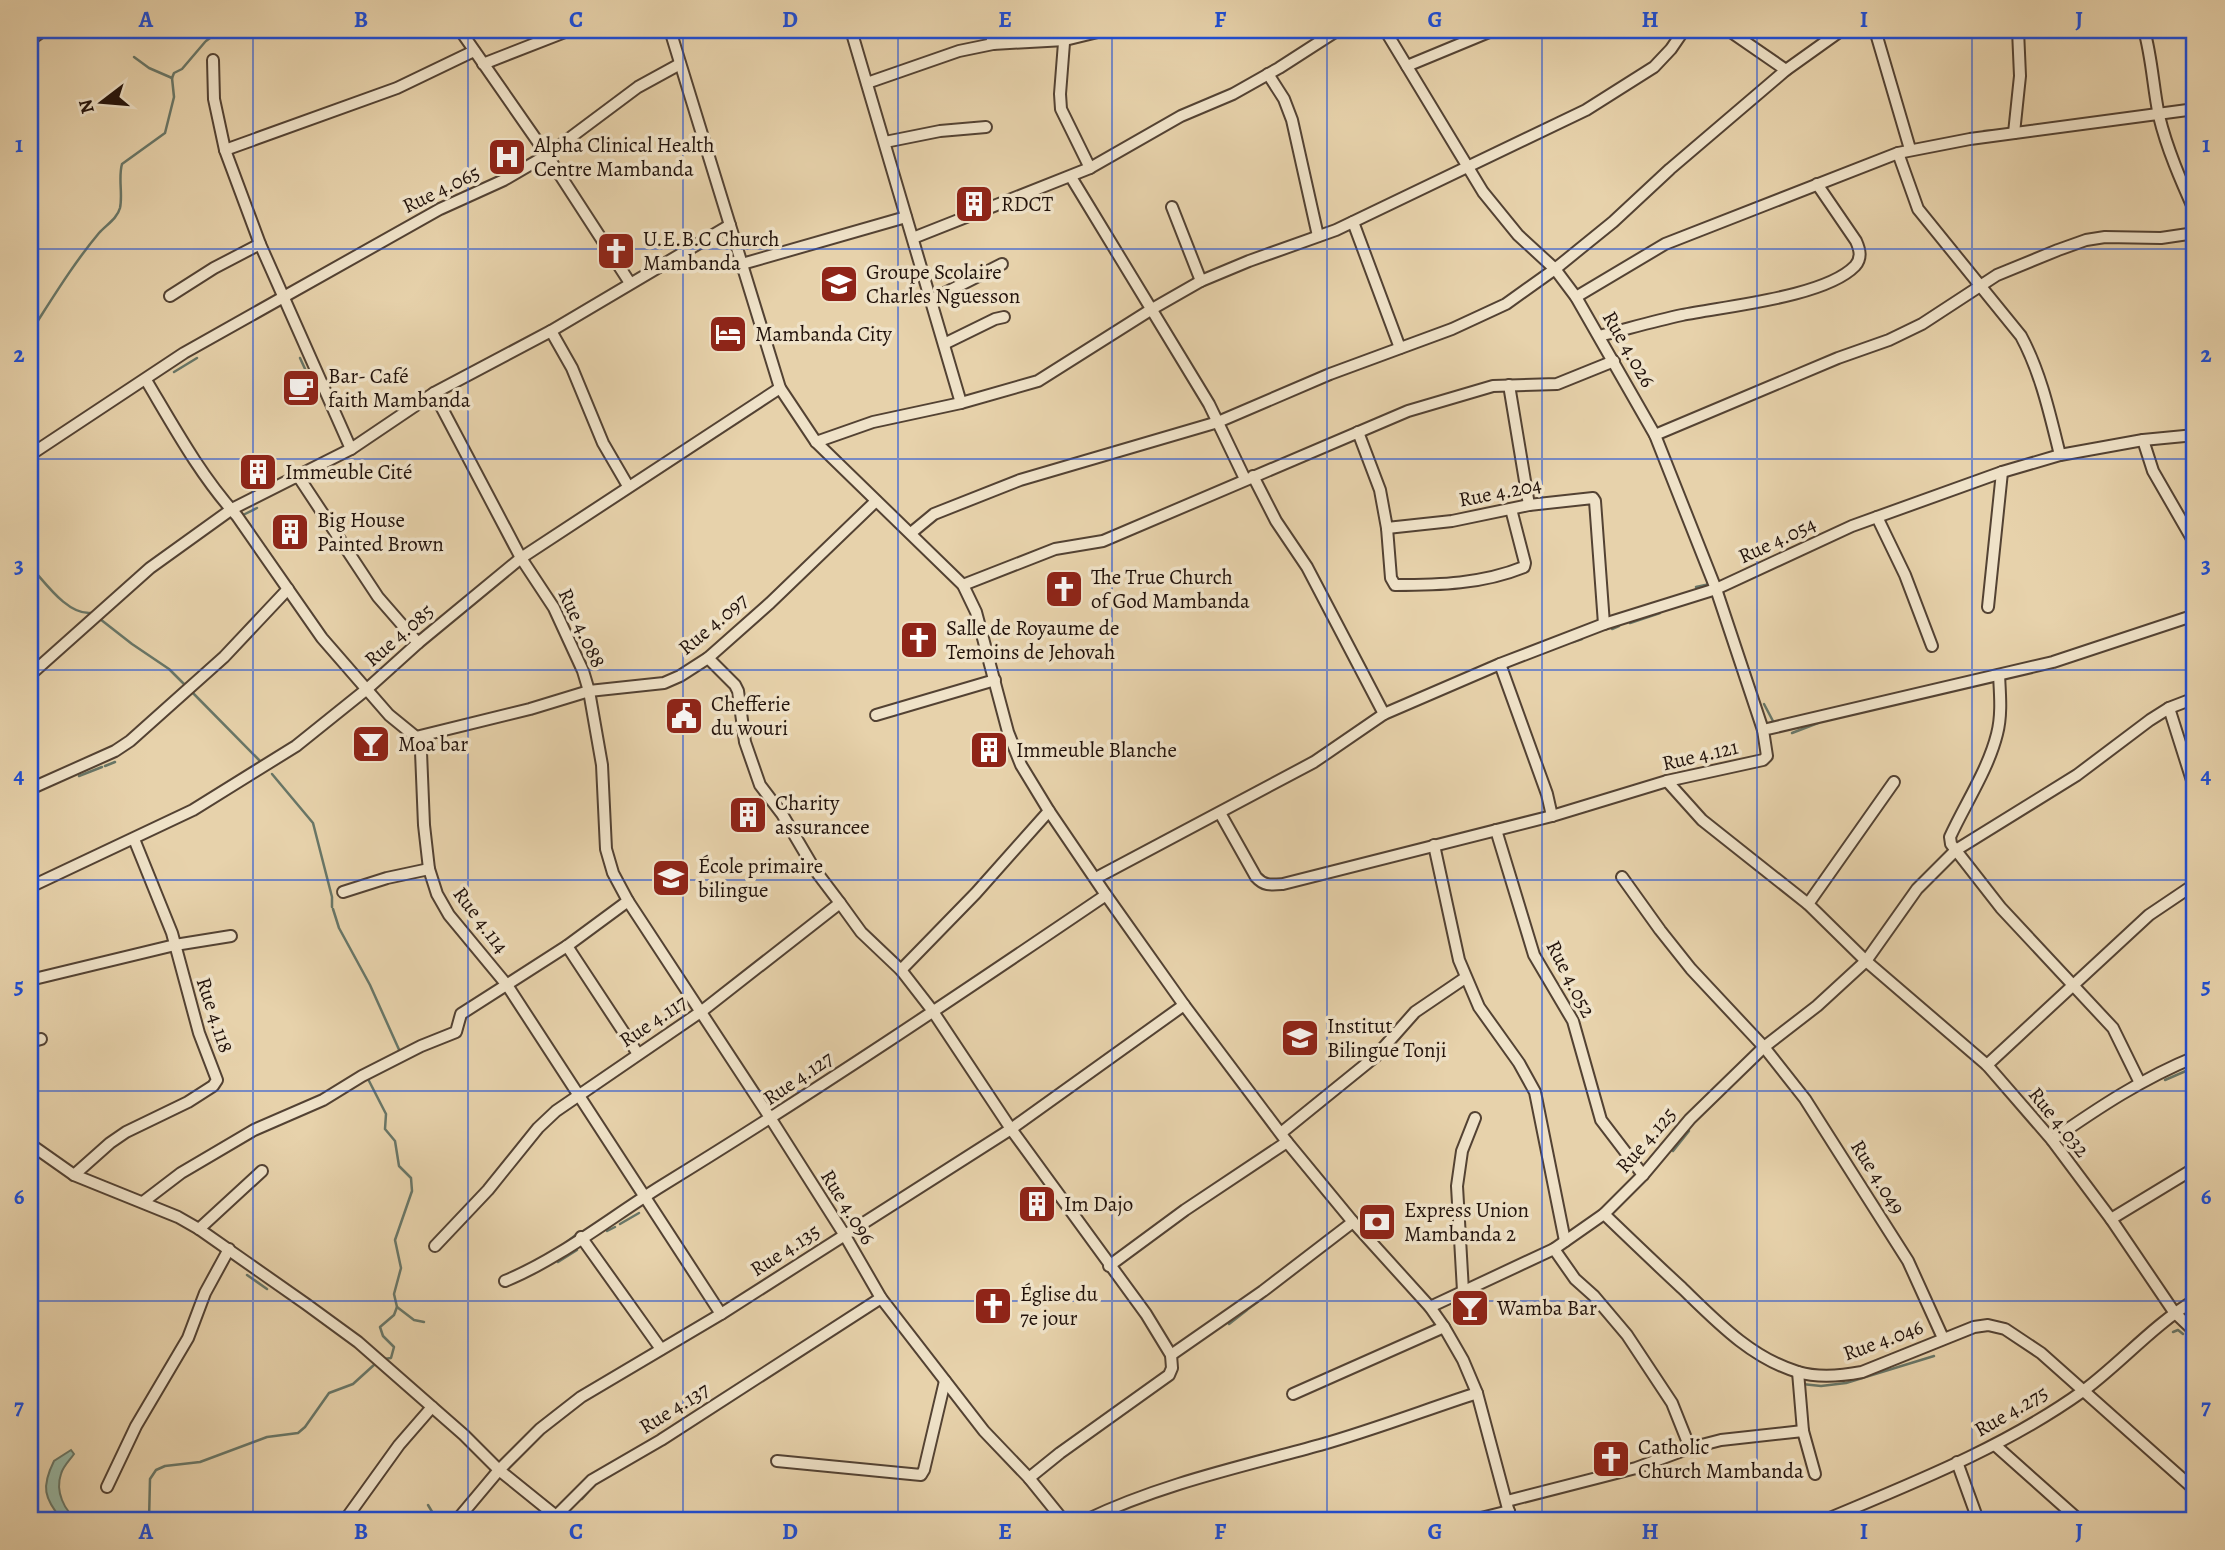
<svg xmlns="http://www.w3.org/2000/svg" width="2225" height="1550" font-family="Alegreya,serif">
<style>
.water{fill:#97b8a5;stroke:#687667;stroke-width:2}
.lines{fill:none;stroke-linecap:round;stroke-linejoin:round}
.stream{stroke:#687667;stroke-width:2.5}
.minor-casing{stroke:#534233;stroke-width:14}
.minor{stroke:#efe2c8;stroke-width:10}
.grid{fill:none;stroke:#1d4ed8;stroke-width:2;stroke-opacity:0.55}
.labels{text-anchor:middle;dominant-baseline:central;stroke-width:7;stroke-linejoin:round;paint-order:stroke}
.poi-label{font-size:21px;fill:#22120b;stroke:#efe2c8;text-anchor:start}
.street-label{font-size:21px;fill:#22120b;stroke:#efe2c8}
.neatline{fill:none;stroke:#1d4ed8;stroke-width:2.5}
.grid-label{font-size:23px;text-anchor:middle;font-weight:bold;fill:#1d4ed8}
</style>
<rect width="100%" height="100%" fill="#e7d2ab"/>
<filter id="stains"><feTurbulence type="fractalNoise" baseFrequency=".00286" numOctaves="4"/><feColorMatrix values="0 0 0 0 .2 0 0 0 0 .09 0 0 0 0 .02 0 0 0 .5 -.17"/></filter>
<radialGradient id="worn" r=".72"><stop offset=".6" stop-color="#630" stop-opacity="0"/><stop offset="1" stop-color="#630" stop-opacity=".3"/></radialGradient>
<path class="water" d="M71 1450 74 1454C70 1460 63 1466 61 1474 55 1491 64 1511 78 1520H62C44 1498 41 1487 54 1461Z"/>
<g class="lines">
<g class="stream">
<path d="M1114 35 1136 30"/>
<path d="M206 41 221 30"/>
<path d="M134 57 149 68 172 78"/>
<path d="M172 78 174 73 182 69 205 42"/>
<path d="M1984 131 2002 130"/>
<path d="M30 333C52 299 73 264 99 233 106 225 117 219 120 208 123 194 118 178 122 164L165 133 174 97 172 78"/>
<path d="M300 358 306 371"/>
<path d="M174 372 197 358"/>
<path d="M243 515 257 508"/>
<path d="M30 536 33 533"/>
<path d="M30 566C45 582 67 615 91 613"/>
<path d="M1696 587 1710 584"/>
<path d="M100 619 132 644 169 669 185 685"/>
<path d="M1630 623 1660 613"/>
<path d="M1612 629 1619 626"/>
<path d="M1573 642 1582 639"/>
<path d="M190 690 262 763"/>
<path d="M1764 704 1774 723"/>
<path d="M1792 733 1818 723"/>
<path d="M105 766 115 762"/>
<path d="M272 774 313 823 332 897V907"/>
<path d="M79 776 102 767"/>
<path d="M333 909 339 928 370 985 401 1054"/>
<path d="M367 1077 386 1114 385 1129 395 1141 399 1166 411 1178 412 1191 395 1240 401 1268 394 1294 397 1307 394 1315 380 1327 383 1336 394 1347 391 1358 384 1359"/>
<path d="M2165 1080 2195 1067"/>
<path d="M1673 1151 1689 1131"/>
<path d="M620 1224 639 1213"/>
<path d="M607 1231 615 1227"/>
<path d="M563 1245 577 1234"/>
<path d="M558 1262 577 1250"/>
<path d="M247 1275 267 1289"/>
<path d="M397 1307 414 1320 424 1322"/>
<path d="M1248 1309 1263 1298"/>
<path d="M1229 1324 1247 1310"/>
<path d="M2173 1332 2178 1330 2183 1334"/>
<path d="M1802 1384 1821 1386 1846 1383 1934 1356"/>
<path d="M480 1485 493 1468"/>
<path d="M582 1499 588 1492"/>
<path d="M428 1505 437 1520"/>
<path d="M149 1520 150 1479 156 1470 165 1466 200 1462 267 1437 298 1433 305 1427 329 1393 353 1384 375 1364"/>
</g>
<defs>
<g id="minor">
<path d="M460 30 547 155 630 283"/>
<path d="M670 30 780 388 816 442 963 585 976 612 1008 732 1021 765 1049 811 1106 895 1184 1005 1287 1142 1353 1222 1430 1307 1444 1327 1463 1360 1477 1393 1511 1520"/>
<path d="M851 30 961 403"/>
<path d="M990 30 993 44"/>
<path d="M1065 30 1060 94 1061 109 1090 168"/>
<path d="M1385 30 1483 192 1518 235 1555 269 1576 297 1655 435 1716 589 1763 730"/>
<path d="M1728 30 1786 70"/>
<path d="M1875 30 1910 149"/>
<path d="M2144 30C2152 58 2153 87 2159 116 2167 149 2181 181 2195 212"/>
<path d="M30 40 44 30"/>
<path d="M213 60 214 99 225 150 260 244 351 449"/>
<path d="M483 64 570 30"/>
<path d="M1407 66 1494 30"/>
<path d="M1268 74 1284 99 1292 120 1318 236"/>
<path d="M867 83 959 51 993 44 1065 40 1106 30"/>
<path d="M2014 133 2020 76 2018 30"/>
<path d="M885 142 940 131 986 127"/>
<path d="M225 150 397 88 474 51"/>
<path d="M1898 153 1918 209 2021 336C2041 373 2050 415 2060 455"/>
<path d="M1071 177 1209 404 1245 479"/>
<path d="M1172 207 1201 281"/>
<path d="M1353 222 1400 348"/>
<path d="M913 238 1090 168 1181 116 1233 94 1279 68 1338 30"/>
<path d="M742 264 906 217"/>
<path d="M170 296 214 268 260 244"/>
<path d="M1576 297 1665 244 1898 153 1970 139 2195 109"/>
<path d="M931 300 1002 264"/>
<path d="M551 331 572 368 603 443 628 486"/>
<path d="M1599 336C1627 329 1654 321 1682 315 1726 306 1825 297 1855 266 1862 258 1860 250 1856 241L1817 184"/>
<path d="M944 344 995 319 1004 317"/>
<path d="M146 380C174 427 200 475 237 516L322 638 389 715 416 737 421 752 424 825 429 869 437 894 449 915 507 985 721 1314"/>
<path d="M1509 385 1529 505"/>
<path d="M434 393 521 558 554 608 583 671 589 691 602 765 606 849 613 873 628 901"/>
<path d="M1358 432 1380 490 1387 528 1452 521 1529 505 1593 498 1595 501 1604 624"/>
<path d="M1655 435 1838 358 1889 340 1922 324 1997 275 2058 250 2086 240 2105 237 2161 238 2195 233"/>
<path d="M2143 440 2153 471 2195 544"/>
<path d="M816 442 873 422 961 403 1038 381 1152 309 1201 281 1249 261 1336 230 1586 110 1654 67 1671 49 1684 30"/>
<path d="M30 455 184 353 440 209 504 180 547 155 638 87 680 64"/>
<path d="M298 476 378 597 418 643"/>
<path d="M1253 476 1276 521 1307 567 1384 714"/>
<path d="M1877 517 1905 575 1932 646"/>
<path d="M1387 528 1391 578 1395 585C1439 585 1482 584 1524 567L1525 563 1511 509"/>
<path d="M911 533 934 514 1020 480 1218 422 1330 374 1452 329 1506 304 1555 269 1613 222 1670 169 1786 70 1842 30"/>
<path d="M963 585 1055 549 1103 541 1408 411 1493 386 1557 384 1614 361"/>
<path d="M1988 607 2002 472"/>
<path d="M708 658 735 685 738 691 745 742 760 785 782 814 815 870 840 903"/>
<path d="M1500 664 1547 794 1552 816"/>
<path d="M30 675 150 568 232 509 351 449 434 393 551 331 730 225"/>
<path d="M1999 675C2000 694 2002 715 1997 734 1988 770 1965 804 1950 837L1951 844 2001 908 2113 1028 2140 1083"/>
<path d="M2169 708 2195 790"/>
<path d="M876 715 995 680"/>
<path d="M416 737 530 709 589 691 664 683 680 676 708 658 770 603 876 501"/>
<path d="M1667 781 1702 820 1808 904 1866 961 1987 1065 2052 1140 2111 1219 2174 1312 2195 1332"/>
<path d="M30 789 115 751 130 741 224 657 288 589"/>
<path d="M1220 813 1256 877C1264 886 1271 885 1283 884L1552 816 1667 781 1763 760 1767 756 1763 730 2053 662 2195 615"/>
<path d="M1496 830 1534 955 1573 1021 1601 1120 1643 1175"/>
<path d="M1434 845 1459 960 1479 1007 1519 1063 1535 1092 1565 1241"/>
<path d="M1622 877 1660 930 1691 969 1764 1047 1805 1099 1908 1261 1943 1338"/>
<path d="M1096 878 1314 762 1384 714 1500 664 1604 624 1716 589 1852 526 2002 472 2060 455 2143 440 2195 435"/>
<path d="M30 887 193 810 296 746 367 689 418 643 521 558 780 388"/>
<path d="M343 892 387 878 429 869"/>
<path d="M1808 904 1894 782"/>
<path d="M567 946 638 1054"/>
<path d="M901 970 976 893 1049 811"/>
<path d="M30 980 175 945 231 936"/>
<path d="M30 1042 41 1039"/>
<path d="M1987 1065 2149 915 2195 884"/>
<path d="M1281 1133 1376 1056 1415 1012 1465 978"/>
<path d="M2052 1140C2098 1108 2143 1078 2195 1057"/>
<path d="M30 1144 74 1175 178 1217 199 1229 306 1304 358 1342 464 1435 499 1470 556 1516 592 1480 661 1440 881 1298"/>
<path d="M74 1175 110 1143 126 1132 188 1102 213 1086 217 1080 199 1033 172 933 134 839"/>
<path d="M143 1202 181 1173 254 1130 323 1100 362 1076 421 1046 456 1032 461 1014 567 946 628 901 771 1119 844 1234 881 1298 984 1431 1029 1478 1063 1520"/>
<path d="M1604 1214C1630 1239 1656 1264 1682 1288 1716 1321 1751 1358 1798 1372 1818 1378 1841 1376 1862 1372L1974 1327 1988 1325 2005 1329 2041 1353 2195 1490"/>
<path d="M2111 1219 2195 1168"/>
<path d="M199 1229 262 1171"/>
<path d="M581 1237 661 1349"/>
<path d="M435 1246 488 1190 538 1128 556 1111 702 1011 840 903 861 932 901 970 932 1010 1011 1129 1146 1314 1171 1355 1172 1368 1169 1375 1060 1453 1029 1478"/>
<path d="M1554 1249 1575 1279 1594 1296 1627 1335 1672 1403 1690 1448"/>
<path d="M1109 1266 1185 1210 1287 1142"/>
<path d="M505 1281C561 1258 611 1217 663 1185 813 1093 960 994 1106 895"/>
<path d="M1463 1291 1457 1186 1462 1151 1475 1118"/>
<path d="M1430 1307 1554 1249 1604 1214 1643 1175 1690 1119 1764 1047 1817 1006 1866 961 1917 889 1956 850 2077 775 2150 720 2169 708 2195 698"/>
<path d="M1171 1355 1263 1291 1353 1222"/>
<path d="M1798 1372 1803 1431 1815 1474"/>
<path d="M1293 1394 1444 1327"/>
<path d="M1996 1446 2079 1520"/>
<path d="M777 1461 921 1475 924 1470 945 1381"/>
<path d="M1957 1462 1978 1520"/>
<path d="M107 1487 136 1426 188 1338 205 1293 229 1249"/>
<path d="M1507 1501 1636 1468 1690 1448 1721 1440 1803 1431"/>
<path d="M345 1520 399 1445 432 1407"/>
<path d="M457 1520 499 1470 540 1429 581 1397 721 1314 1011 1129 1184 1005"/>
<path d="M1086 1520C1161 1484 1240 1467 1320 1445 1373 1430 1425 1410 1477 1393"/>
<path d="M1473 1520 1509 1511"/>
<path d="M1825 1520C1913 1483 2005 1447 2083 1391 2122 1362 2153 1325 2195 1300"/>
</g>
</defs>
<use href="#minor" class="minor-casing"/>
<use href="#minor" class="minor"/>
</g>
<path class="grid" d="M253 30V1520M468 30V1520M683 30V1520M898 30V1520M1112 30V1520M1327 30V1520M1542 30V1520M1757 30V1520M1972 30V1520M30 249H2195M30 459H2195M30 670H2195M30 880H2195M30 1091H2195M30 1301H2195"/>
<defs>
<symbol id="hospital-square" viewBox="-11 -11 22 22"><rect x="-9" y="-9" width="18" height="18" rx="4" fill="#8f2418" stroke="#efe2c8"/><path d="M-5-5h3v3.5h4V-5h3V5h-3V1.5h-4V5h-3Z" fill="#fff"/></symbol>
<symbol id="building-square" viewBox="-11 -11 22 22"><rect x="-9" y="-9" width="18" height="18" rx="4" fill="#8f2418" stroke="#efe2c8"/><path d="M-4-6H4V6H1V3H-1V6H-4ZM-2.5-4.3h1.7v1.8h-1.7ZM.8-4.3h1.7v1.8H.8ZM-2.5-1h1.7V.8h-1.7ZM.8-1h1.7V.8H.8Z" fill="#fff"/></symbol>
<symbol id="church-square" viewBox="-11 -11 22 22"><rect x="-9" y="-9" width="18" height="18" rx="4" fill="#8f2418" stroke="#efe2c8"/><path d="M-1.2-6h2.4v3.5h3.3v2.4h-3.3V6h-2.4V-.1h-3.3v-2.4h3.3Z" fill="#fff"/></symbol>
<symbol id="school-square" viewBox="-11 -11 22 22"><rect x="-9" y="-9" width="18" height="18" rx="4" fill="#8f2418" stroke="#efe2c8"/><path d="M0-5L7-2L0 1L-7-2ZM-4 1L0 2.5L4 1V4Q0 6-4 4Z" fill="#fff"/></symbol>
<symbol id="hotel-square" viewBox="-11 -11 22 22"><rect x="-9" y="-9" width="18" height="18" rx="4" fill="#8f2418" stroke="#efe2c8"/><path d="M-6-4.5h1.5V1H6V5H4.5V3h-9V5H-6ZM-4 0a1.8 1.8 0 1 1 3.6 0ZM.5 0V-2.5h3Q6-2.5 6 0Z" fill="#fff"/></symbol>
<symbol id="cafe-square" viewBox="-11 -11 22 22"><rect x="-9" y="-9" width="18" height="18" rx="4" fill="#8f2418" stroke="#efe2c8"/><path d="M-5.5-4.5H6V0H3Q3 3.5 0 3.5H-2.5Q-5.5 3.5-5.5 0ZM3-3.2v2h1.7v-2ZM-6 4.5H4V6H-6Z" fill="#fff"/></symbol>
<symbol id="civic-square" viewBox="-11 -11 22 22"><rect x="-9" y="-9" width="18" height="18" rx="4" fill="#8f2418" stroke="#efe2c8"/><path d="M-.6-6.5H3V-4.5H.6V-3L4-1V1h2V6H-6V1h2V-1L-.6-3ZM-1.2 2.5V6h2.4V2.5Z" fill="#fff"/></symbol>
<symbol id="bar-square" viewBox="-11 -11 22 22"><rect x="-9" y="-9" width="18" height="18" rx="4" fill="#8f2418" stroke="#efe2c8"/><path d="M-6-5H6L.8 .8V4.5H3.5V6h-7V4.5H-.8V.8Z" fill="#fff"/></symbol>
<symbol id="bank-square" viewBox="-11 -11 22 22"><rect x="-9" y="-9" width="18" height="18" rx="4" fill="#8f2418" stroke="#efe2c8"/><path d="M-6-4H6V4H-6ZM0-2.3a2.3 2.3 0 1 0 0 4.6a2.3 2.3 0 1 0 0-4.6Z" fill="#fff"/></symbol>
</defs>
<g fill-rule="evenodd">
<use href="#hospital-square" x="485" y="135" width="44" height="44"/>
<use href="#building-square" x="952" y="182" width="44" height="44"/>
<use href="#church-square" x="594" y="229" width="44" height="44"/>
<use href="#school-square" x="817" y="262" width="44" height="44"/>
<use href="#hotel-square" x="706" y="312" width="44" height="44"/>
<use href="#cafe-square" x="279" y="366" width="44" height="44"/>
<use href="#building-square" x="236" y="450" width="44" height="44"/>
<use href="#building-square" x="268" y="510" width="44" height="44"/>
<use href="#church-square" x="1042" y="567" width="44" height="44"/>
<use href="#church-square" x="897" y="618" width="44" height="44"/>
<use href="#civic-square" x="662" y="694" width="44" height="44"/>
<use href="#bar-square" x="349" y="722" width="44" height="44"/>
<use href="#building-square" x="967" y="728" width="44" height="44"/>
<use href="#building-square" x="726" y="793" width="44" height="44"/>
<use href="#school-square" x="649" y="856" width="44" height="44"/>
<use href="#school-square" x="1278" y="1016" width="44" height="44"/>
<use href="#building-square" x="1015" y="1182" width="44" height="44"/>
<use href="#bank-square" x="1355" y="1200" width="44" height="44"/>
<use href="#church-square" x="971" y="1284" width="44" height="44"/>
<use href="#bar-square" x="1448" y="1286" width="44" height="44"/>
<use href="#church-square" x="1589" y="1437" width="44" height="44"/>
</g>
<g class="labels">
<g class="poi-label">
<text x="534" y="145">Alpha Clinical Health<tspan x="534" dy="24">Centre Mambanda</tspan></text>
<text x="1001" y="204">RDCT</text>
<text x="643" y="239">U.E.B.C Church<tspan x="643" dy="24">Mambanda</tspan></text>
<text x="866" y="272">Groupe Scolaire<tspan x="866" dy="24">Charles Nguesson</tspan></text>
<text x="755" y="334">Mambanda City</text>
<text x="328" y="376">Bar- Café<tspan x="328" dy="24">faith Mambanda</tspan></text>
<text x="285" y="472">Immeuble Cité</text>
<text x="317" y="520">Big House<tspan x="317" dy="24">Painted Brown</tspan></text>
<text x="1091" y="577">The True Church<tspan x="1091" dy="24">of God Mambanda</tspan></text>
<text x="946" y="628">Salle de Royaume de<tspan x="946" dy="24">Temoins de Jehovah</tspan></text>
<text x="711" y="704">Chefferie<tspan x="711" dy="24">du wouri</tspan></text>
<text x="398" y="744">Moa bar</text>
<text x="1016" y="750">Immeuble Blanche</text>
<text x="775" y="803">Charity<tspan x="775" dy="24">assurancee</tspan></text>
<text x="698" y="866">École primaire<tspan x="698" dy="24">bilingue</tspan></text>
<text x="1327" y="1026">Institut<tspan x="1327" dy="24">Bilingue Tonji</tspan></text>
<text x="1064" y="1204">Im Dajo</text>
<text x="1404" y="1210">Express Union<tspan x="1404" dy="24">Mambanda 2</tspan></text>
<text x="1020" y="1294">Église du<tspan x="1020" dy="24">7e jour</tspan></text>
<text x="1497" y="1308">Wamba Bar</text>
<text x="1638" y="1447">Catholic<tspan x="1638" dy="24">Church Mambanda</tspan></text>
</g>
<g class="street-label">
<text transform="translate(441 189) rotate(-26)">Rue 4.065</text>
<text transform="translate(1629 349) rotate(60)">Rue 4.026</text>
<text transform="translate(1500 492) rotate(-11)">Rue 4.204</text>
<text transform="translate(1777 540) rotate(-25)">Rue 4.054</text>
<text transform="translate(713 624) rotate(-40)">Rue 4.097</text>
<text transform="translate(582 628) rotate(65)">Rue 4.088</text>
<text transform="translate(399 635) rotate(-41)">Rue 4.085</text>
<text transform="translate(1700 755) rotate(-13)">Rue 4.121</text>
<text transform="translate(481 920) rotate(53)">Rue 4.114</text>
<text transform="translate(1571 979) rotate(63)">Rue 4.052</text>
<text transform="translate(215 1015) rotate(72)">Rue 4.118</text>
<text transform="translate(653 1021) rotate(-34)">Rue 4.117</text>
<text transform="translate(798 1078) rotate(-34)">Rue 4.127</text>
<text transform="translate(2059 1122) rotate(51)">Rue 4.032</text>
<text transform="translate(1646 1140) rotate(-49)">Rue 4.125</text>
<text transform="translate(1878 1177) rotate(58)">Rue 4.049</text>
<text transform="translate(848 1207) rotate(58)">Rue 4.096</text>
<text transform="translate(785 1250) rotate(-33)">Rue 4.135</text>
<text transform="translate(1883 1340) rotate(-20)">Rue 4.046</text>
<text transform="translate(674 1408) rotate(-32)">Rue 4.137</text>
<text transform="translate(2011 1411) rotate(-30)">Rue 4.275</text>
</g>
</g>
<rect width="2225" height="1550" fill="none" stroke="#e7d2ab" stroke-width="77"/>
<g transform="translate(102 102) rotate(254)" stroke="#efe2c8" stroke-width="5" paint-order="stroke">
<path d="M0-5L12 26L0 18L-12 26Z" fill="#22120b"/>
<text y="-10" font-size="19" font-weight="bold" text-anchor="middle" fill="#22120b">N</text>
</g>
<rect x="38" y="38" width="2148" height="1474" class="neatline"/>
<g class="grid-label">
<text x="146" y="27">A</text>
<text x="361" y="27">B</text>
<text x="576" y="27">C</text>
<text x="790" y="27">D</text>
<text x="1005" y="27">E</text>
<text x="1220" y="27">F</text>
<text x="1435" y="27">G</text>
<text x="1650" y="27">H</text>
<text x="1864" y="27">I</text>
<text x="2079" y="27">J</text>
<text x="19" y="152">1</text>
<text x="2206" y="152">1</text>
<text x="19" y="362">2</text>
<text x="2206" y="362">2</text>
<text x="19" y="573">3</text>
<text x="2206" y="573">3</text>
<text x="19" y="783">4</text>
<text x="2206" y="783">4</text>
<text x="19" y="993">5</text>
<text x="2206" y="993">5</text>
<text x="19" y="1204">6</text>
<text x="2206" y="1204">6</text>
<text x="19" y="1414">7</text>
<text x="2206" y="1414">7</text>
<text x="146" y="1539">A</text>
<text x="361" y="1539">B</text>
<text x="576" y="1539">C</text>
<text x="790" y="1539">D</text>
<text x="1005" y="1539">E</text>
<text x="1220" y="1539">F</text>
<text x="1435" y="1539">G</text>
<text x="1650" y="1539">H</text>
<text x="1864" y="1539">I</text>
<text x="2079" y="1539">J</text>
</g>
<rect width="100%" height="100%" filter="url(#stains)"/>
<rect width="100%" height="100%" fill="url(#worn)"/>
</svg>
